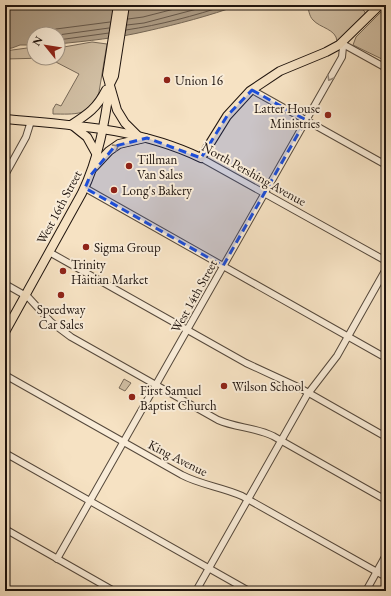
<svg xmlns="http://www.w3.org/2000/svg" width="391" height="596" font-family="'EB Garamond',serif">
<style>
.green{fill:#d1bfa4;stroke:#786a59}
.water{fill:#ad9c85;stroke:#746655}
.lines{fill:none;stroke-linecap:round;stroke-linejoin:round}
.shore{stroke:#66584a;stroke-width:1}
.minor-casing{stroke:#55483b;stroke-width:8}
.major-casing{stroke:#1f140e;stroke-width:10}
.minor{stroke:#f9ecd8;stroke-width:6}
.major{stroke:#f6e2c3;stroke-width:8}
.oneway{stroke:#978b7d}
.oneway2{stroke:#958572}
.marked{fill:#1d4ed8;fill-opacity:0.2;stroke:#1d4ed8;stroke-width:3;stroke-dasharray:8 5;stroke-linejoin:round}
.poi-dot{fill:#8f2418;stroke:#f9ecd8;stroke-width:1.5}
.labels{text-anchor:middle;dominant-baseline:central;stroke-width:4;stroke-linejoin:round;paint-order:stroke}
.poi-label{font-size:13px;fill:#1f140e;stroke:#f9ecd8;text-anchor:start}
.street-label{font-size:13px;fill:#1f140e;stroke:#f9ecd8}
</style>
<rect width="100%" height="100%" fill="#f6e2c3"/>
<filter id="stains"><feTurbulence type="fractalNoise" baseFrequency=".005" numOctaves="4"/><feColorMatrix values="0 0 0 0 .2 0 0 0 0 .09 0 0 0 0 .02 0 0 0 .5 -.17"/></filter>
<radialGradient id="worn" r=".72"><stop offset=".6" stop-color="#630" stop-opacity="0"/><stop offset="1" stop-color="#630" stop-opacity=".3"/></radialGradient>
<g class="green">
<path d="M307 5H359L365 12V14L337 41C336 29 320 28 313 20 309 16 309 10 307 5Z"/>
<path d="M386 7V61L353 45 356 37Z"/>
<path d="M92 42 107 44 99 92C92 117 74 114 53 114V109L56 104 61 106 79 74 52 60 51 61 46 58 5 59V51L27 48 34 49V58H58V48Z"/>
<path d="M124 379 131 383 125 391 119 388Z"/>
</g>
<path class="water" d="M5 5H239C209 16 178 24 147 31 118 38 87 41 58 44V34H34V45H20L12 48 5 49Z"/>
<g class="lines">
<g class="shore">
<path d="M128 19 143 17 190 5"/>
<path d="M127 25 144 23 212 5"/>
<path d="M126 30C160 25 194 16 227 5"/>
<path d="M47 34 56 29 110 22"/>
<path d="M58 35 109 28"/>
<path d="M58 40 109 33"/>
</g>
<defs>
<g id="minor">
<path d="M341 43 386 68"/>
<path d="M252 90 386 165"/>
<path d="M201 158 386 261"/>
<path d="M5 175 26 137 31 121"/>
<path d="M85 188 386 358"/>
<path d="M49 252 246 363 300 388 386 437"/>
<path d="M5 284 28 297 51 322 71 337 218 420C236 428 255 427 273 436L386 500"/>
<path d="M5 375 182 475C201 485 222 487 242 496L386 577"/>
<path d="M5 453 249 591"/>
<path d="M5 529 114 591"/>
<path d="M57 559 342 57 343 47 341 43"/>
<path d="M196 591 307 395 337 356 386 269"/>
<path d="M366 591 386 555"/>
</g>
<g id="major">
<path d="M118 5 107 75 117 110 125 123 137 135"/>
<path d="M5 119C72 125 139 128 201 158L227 116 250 91 280 71 326 52 339 45 380 5"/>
<path d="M71 125C88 114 97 108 106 90"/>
<path d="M72 125 87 137 97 155"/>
<path d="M94 167 109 151 119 144 145 138"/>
<path d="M5 332 82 193C99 158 105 121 110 84L114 76 125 5"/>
</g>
</defs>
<use href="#minor" class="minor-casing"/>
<use href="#major" class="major-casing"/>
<use href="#minor" class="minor"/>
<use href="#major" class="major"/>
</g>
<defs><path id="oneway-chevron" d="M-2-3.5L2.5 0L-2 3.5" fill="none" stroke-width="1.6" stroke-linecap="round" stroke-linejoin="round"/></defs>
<use class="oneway" href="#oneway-chevron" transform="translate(330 78) rotate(120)"/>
<use class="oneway2" href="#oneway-chevron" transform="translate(116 147) rotate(-32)"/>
<path class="marked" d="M252 90 306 120 223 266 85 188 90 176 115 146 147 138 201 158 227 116Z"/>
<g class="poi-dot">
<circle cx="167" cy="80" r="4"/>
<circle cx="328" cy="115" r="4"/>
<circle cx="129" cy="166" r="4"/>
<circle cx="114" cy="190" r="4"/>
<circle cx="86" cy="247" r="4"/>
<circle cx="63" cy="271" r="4"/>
<circle cx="61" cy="295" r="4"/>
<circle cx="224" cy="386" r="4"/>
<circle cx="132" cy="397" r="4"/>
</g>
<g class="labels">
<g class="poi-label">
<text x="175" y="80">Union 16</text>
<text x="320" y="108" text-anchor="end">Latter House<tspan x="320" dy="15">Ministries</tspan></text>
<text x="137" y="159">Tillman<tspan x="137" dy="15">Van Sales</tspan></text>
<text x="122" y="190">Long's Bakery</text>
<text x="94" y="247">Sigma Group</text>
<text x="71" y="264">Trinity<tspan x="71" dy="15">Haitian Market</tspan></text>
<text x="61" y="309" text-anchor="middle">Speedway<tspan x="61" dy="15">Car Sales</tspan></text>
<text x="232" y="386">Wilson School</text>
<text x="140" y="390">First Samuel<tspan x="140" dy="15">Baptist Church</tspan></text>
</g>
<g class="street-label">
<text transform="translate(254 174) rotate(29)">North Pershing Avenue</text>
<text transform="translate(59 207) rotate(-62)">West 16th Street</text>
<text transform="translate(194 296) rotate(-61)">West 14th Street</text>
<text transform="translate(178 458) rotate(27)">King Avenue</text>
</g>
</g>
<rect width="391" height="596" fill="none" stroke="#f6e2c3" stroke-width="20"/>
<rect x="6" y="6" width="379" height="584" fill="none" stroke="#1f140e" stroke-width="2"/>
<rect x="10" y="10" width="371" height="576" fill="none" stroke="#1f140e"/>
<g transform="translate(46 46) rotate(300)"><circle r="19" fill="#f9ecd8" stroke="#a29687"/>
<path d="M0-3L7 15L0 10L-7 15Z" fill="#8f2418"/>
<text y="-6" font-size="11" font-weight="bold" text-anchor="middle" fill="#1f140e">N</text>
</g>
<rect width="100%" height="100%" filter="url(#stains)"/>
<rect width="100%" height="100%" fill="url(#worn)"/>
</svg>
